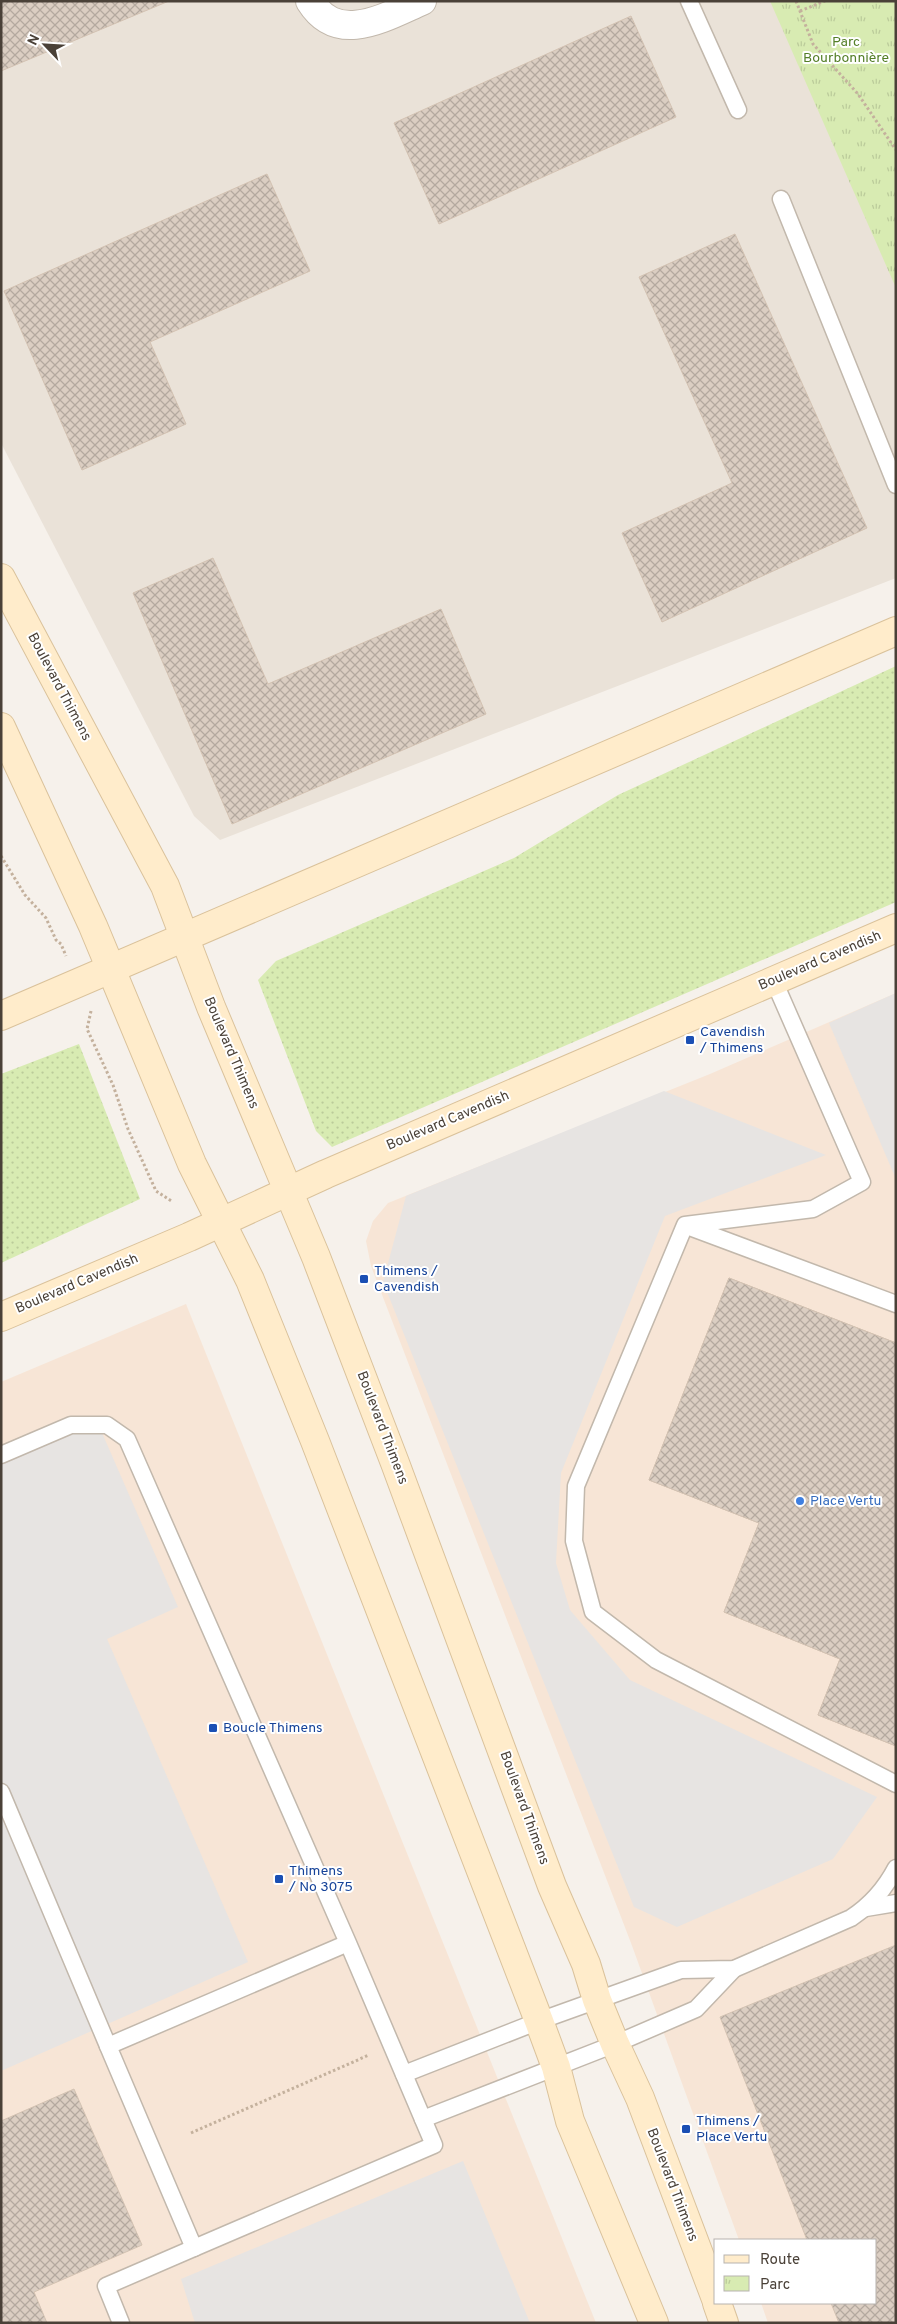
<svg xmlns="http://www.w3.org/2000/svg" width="897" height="2324" font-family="Overpass,sans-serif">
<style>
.residential{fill:#eae2d8}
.commercial{fill:#f7e5d6}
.grass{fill:url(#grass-dots)}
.park{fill:url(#park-tufts)}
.parking{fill:#e7e4e2}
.building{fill:url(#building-cross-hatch);stroke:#d3c2b2}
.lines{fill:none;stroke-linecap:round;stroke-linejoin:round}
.lane-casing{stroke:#c2b8ac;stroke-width:19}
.street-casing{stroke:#c2b8ac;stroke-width:30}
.secondary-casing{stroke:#dac29b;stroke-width:30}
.path{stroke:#c4b19d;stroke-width:3;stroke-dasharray:2.5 2.5;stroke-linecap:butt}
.lane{stroke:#fff;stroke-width:16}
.street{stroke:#fff;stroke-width:28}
.secondary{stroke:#ffeccb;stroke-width:28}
.transit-dot{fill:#1a4fb4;stroke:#fff;stroke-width:2}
.shop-dot{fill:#3f7fe0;stroke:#fff;stroke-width:2}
.labels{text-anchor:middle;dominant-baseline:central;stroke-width:4;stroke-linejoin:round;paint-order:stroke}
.park-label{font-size:14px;fill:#547f28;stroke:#fff}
.street-label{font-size:14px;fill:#4a4138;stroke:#fff}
.transit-label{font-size:14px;fill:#164399;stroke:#fff;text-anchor:start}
.shop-label{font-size:14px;fill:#366cbe;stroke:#fff;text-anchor:start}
</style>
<defs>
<pattern id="grass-dots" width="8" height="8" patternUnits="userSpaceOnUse" patternTransform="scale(1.25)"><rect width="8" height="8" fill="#d8ebb2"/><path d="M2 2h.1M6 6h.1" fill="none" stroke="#bbcb9a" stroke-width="1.8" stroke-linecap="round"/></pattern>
<pattern id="park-tufts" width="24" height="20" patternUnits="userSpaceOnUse" patternTransform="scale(1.25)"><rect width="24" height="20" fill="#d8ebb2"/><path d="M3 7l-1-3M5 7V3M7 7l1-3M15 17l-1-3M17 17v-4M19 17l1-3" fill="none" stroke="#bbcb9a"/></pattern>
<pattern id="building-cross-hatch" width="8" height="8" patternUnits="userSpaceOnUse" patternTransform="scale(1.25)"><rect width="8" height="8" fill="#dbcec2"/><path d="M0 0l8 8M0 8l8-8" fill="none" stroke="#b4a99f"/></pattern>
</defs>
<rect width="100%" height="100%" fill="#f6f1eb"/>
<path class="residential" d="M1 1H896V578L220 840 194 816 1 443Z"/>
<g class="commercial">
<path d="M896 993V2323H768L761 2303H876V2240H739L631 1943 371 1266 366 1241 373 1221 388 1203 710 1074Z"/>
<path d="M186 1304 596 2323H1V1382Z"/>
</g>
<g class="grass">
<path d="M896 666V902L332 1147 316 1131 258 980 276 961 514 858 618 795Z"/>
<path d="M79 1044 140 1199 1 1263V1074Z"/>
</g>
<path class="park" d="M770 1H896V288Z"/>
<g class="parking">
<path d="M896 993V1179L829 1023Z"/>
<path d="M664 1091 826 1155 665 1216 561 1473 556 1563 570 1610 630 1680 877 1797 833 1859 677 1927 634 1907 383 1282 406 1196Z"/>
<path d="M96 1419 178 1607 107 1639 248 1962 1 2071V1461Z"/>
<path d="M463 2161 530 2323H195L181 2279Z"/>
</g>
<g class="building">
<path d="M1 1H169L1 71Z"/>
<path d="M631 16 676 117 439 224 394 123Z"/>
<path d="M267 174 310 271 150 342 186 424 82 470 4 291Z"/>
<path d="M735 234 867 528 662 622 622 533 732 483 639 277Z"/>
<path d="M213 558 268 684 441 609 486 714 232 824 133 593Z"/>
<path d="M729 1278 896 1343V1746L818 1715 840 1659 724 1612 759 1523 649 1480Z"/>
<path d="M729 1278 896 1343V1746L818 1715 840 1659 724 1612 759 1523 649 1480Z"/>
<path d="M896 1945V2323H839L831 2303H876V2240H807L720 2017Z"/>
<path d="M74 2089 142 2245 34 2292 47 2323H1V2121Z"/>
</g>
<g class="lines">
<defs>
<g id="lane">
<path d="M689 1 738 110"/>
<path d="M781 199 896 485"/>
<path d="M774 981 862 1182 813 1209 685 1225 576 1486 574 1541 593 1612 656 1660 896 1784"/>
<path d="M687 1226 896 1304"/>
<path d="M1 1455 71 1425H107L127 1439 348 1943 434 2145 194 2248 108 2046 348 1943"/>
<path d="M1 1792 108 2046"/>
<path d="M866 1908 896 1903"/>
<path d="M404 2074 539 2021 681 1970 734 1969 851 1918C871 1905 885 1889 896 1868"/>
<path d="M423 2119 615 2044 696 2009 734 1969"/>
<path d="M121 2323 106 2286 194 2248"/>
</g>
<path id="street" d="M310 1C338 46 385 17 422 1"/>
<g id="secondary">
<path d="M1 578 165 886 211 1007 316 1257 395 1463 552 1886 586 1964 597 2000 615 2044 640 2098 716 2299"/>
<path d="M1 727 93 926 192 1164 250 1280 315 1441 539 2021 556 2067 570 2121 654 2323"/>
<path d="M1 1016 896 631"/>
<path d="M1 1317 189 1237 326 1174 896 928"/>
<path d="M717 2303 724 2323"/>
</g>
</defs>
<use href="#lane" class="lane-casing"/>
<use href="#street" class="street-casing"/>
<use href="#secondary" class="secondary-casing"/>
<g class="path">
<path d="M796 1 813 44 858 94 896 150"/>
<path d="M800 11 825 1"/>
<path d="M1 856 25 895 46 918 56 940 61 944 66 956"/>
<path d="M91 1011 87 1029 113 1085 128 1129 156 1191 173 1202"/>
<path d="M191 2133 369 2055"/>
</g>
<use href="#lane" class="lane"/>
<use href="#street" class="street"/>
<use href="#secondary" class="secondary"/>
</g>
<g class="transit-dot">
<rect x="685" y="1035" width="10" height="10" rx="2.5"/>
<rect x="359" y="1274" width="10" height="10" rx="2.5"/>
<rect x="208" y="1723" width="10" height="10" rx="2.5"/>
<rect x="274" y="1874" width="10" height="10" rx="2.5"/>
<rect x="681" y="2124" width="10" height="10" rx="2.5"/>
</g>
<circle class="shop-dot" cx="800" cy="1501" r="5"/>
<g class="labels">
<g class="park-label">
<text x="846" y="42">Parc<tspan x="846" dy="16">Bourbonnière</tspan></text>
</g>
<g class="street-label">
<text transform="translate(59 687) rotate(62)">Boulevard Thimens</text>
<text transform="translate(820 961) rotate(-23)">Boulevard Cavendish</text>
<text transform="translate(231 1053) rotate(67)">Boulevard Thimens</text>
<text transform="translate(448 1121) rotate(-23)">Boulevard Cavendish</text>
<text transform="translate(77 1284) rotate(-23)">Boulevard Cavendish</text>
<text transform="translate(382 1428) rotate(69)">Boulevard Thimens</text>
<text transform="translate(524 1808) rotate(70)">Boulevard Thimens</text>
<text transform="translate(672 2185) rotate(69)">Boulevard Thimens</text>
</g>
<g class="transit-label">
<text x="700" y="1032">Cavendish<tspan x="700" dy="16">/ Thimens</tspan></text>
<text x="374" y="1271">Thimens /<tspan x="374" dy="16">Cavendish</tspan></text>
<text x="223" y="1728">Boucle Thimens</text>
<text x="289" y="1871">Thimens<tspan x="289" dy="16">/ No 3075</tspan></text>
<text x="696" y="2121">Thimens /<tspan x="696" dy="16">Place Vertu</tspan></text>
</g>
<g class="shop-label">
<text x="810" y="1501">Place Vertu</text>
</g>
</g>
<rect width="897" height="2324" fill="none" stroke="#4a4138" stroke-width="5"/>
<rect x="714" y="2239" width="162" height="65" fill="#ffffff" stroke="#b7b3af"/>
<rect x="724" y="2255" width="25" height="8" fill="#ffeccb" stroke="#b7b3af"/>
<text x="760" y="2264" font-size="15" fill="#4a4138">Route</text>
<rect x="724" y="2276" width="25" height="15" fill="url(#park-tufts)" stroke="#b7b3af"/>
<text x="760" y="2289" font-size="15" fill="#4a4138">Parc</text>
<g transform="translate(45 45) rotate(295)" stroke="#ffffff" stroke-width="4" paint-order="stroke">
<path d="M0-4L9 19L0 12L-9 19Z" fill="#4a4138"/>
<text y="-8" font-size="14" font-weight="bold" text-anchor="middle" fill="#4a4138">N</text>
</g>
</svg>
